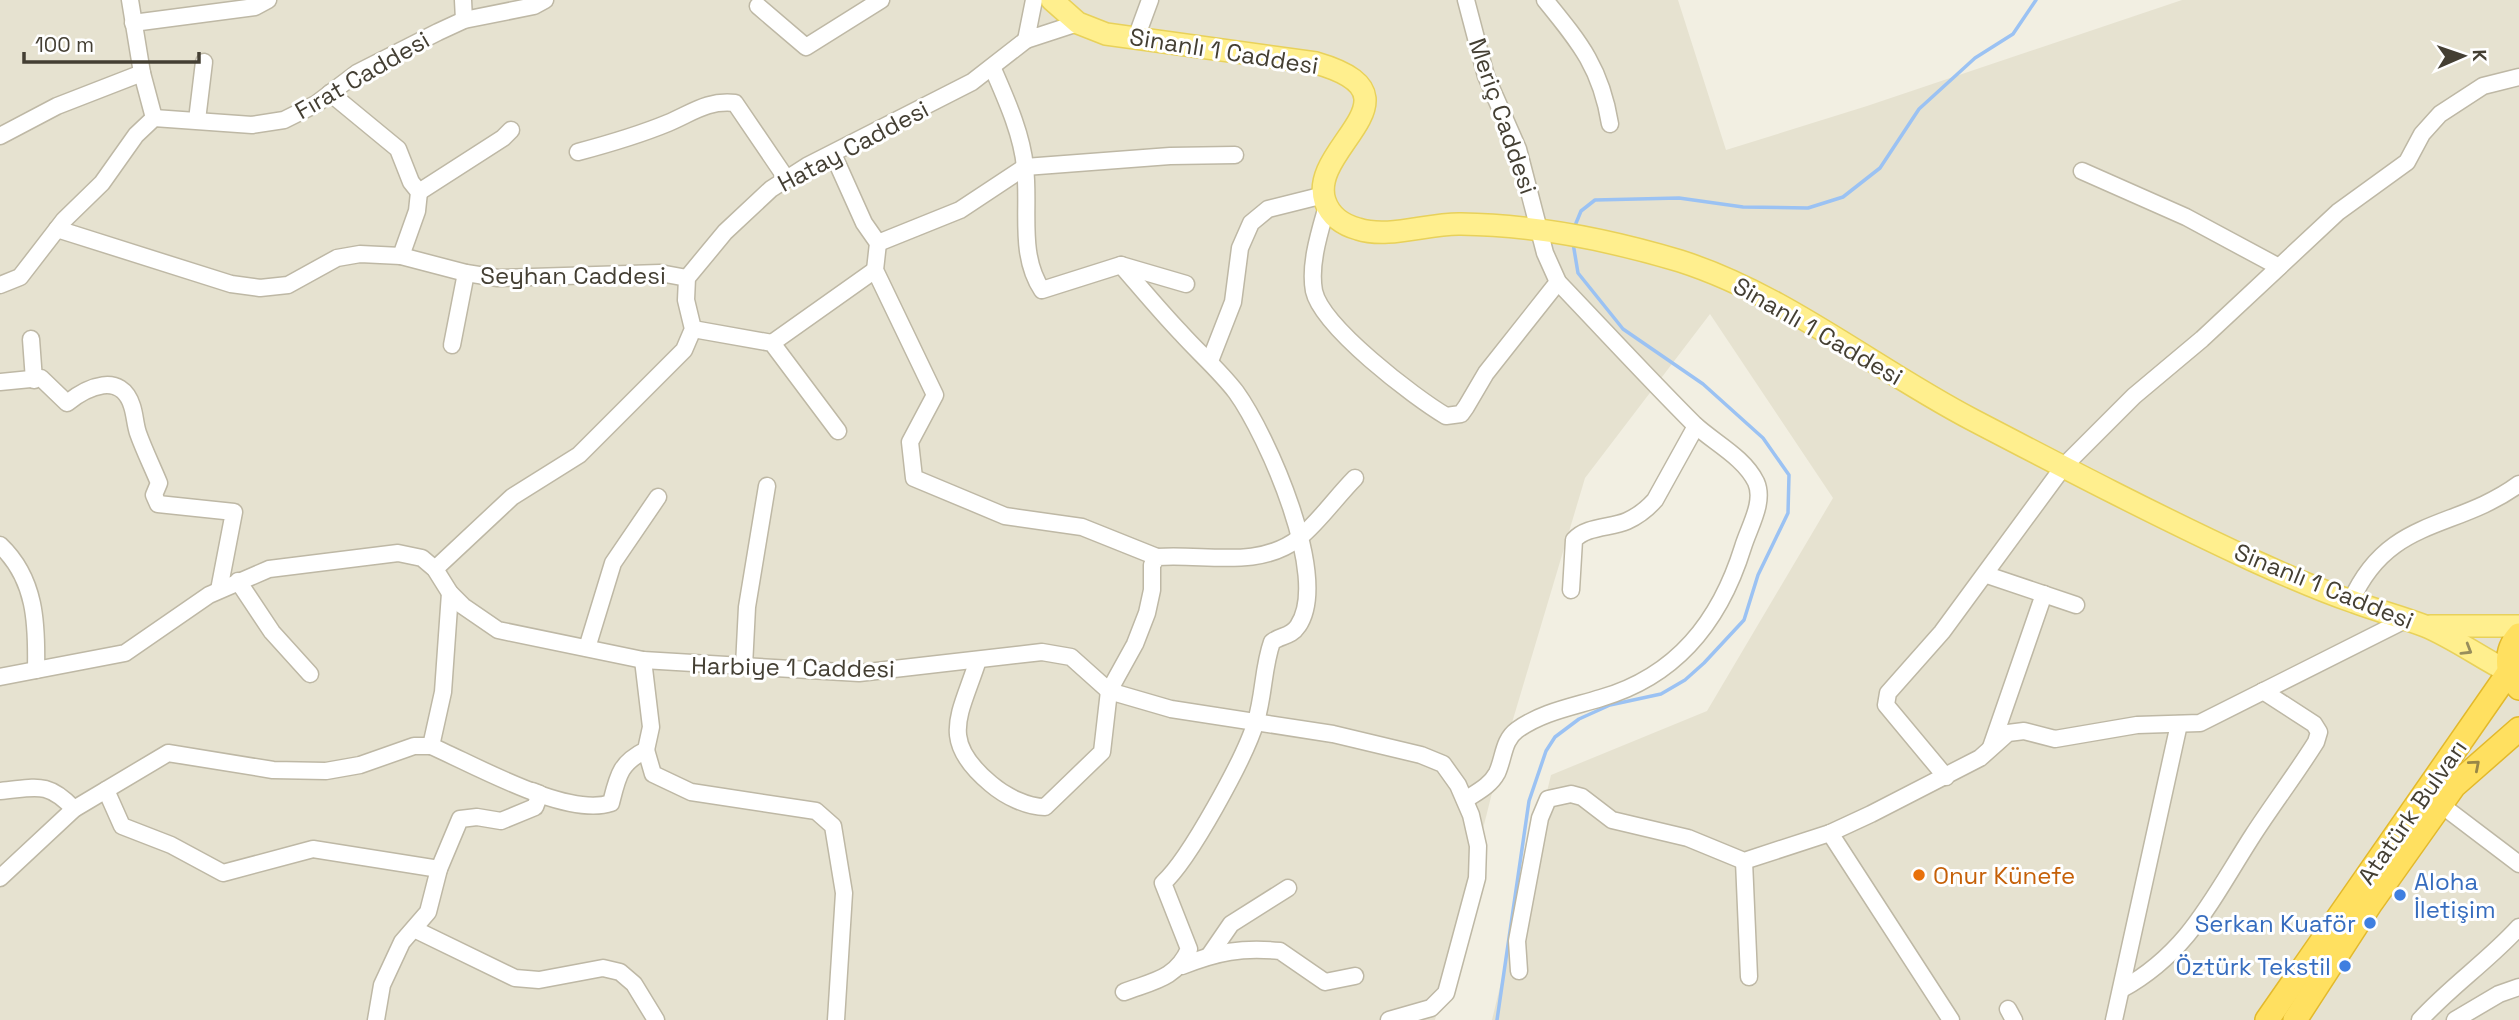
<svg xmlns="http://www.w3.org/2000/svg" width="2519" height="1020" font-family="'Space Grotesk',sans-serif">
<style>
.residential{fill:#e6e2d0}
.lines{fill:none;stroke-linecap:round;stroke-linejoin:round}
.stream{stroke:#9bc2f3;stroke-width:3.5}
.minor-casing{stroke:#beb8a5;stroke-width:19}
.major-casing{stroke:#e8d15a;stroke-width:24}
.highway-casing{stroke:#e3b92b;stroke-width:26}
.minor{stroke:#fff;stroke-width:16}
.major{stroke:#ffef8e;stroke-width:21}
.highway{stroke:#ffe060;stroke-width:23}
.oneway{stroke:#988e5c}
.oneway2{stroke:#988747}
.food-dot{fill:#e8710a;stroke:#fff;stroke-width:2.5}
.shop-dot{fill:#3f7fe0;stroke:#fff;stroke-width:2.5}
.labels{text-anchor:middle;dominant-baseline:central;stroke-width:6;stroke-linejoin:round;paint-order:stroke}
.street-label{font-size:24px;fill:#443f33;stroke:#fff}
.food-label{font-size:24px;fill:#c56008;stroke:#fff;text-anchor:start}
.shop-label{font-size:24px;fill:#366cbe;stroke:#fff;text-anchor:end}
</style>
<rect width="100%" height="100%" fill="#f2efe2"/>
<path class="residential" d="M0 0H1678L1726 150 1867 106 2182 0H2519V1020H1492L1551 775 1707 711 1833 498 1710 314 1585 478 1497 773 1435 1020H0Z"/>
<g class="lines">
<g class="stream">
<path d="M1574 228 1581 211 1595 200 1679 198 1743 207 1808 208 1843 197 1880 168 1919 109 1975 58 2013 34 2036 0"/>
<path d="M1497 1020 1529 801 1546 751 1555 737 1579 719 1610 705 1661 694 1685 680 1704 663 1744 620 1758 575 1788 513 1789 475 1763 438 1703 384 1623 329 1578 273 1573 243"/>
</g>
<defs>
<g id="minor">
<path d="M130 0 142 73 154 118"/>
<path d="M463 0 464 20"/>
<path d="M1034 0 1026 40 1078 23"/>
<path d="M1545 0C1580 43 1601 68 1610 124"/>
<path d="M758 6 806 47 881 0"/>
<path d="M133 23 255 7 268 0"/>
<path d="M1136 38 1150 0"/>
<path d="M993 69C1006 99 1022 134 1025 167 1030 208 1018 254 1042 290L1121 265C1141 288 1160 311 1181 333 1199 353 1219 370 1236 392 1267 435 1331 578 1298 626 1291 637 1281 635 1272 642 1263 667 1264 695 1256 721 1246 756 1189 860 1163 883L1189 949C1176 979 1153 981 1124 992"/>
<path d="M330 93 398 149 411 182 419 192 417 211 401 256"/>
<path d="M197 120 204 62"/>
<path d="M0 136 57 106 142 73"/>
<path d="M578 152C608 144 639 135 668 123 692 113 707 100 735 103L786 178"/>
<path d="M833 154 864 223 878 243 875 270 935 395 910 442 914 478 1005 516 1082 527 1157 557"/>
<path d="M2082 171 2186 217 2279 267"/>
<path d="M419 192 503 138 511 130"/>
<path d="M1327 206C1320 231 1309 264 1314 291 1322 327 1414 397 1446 416L1461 414 1466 407 1486 373 1558 282"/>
<path d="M57 229 231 284 260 288 288 285 337 258 360 254 401 256 466 273 498 278 660 273 687 278"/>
<path d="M878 243 960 210 1025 167 1170 156 1235 155"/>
<path d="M1121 265 1186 284"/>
<path d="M0 285 20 277 64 220 102 183 136 135 154 118 252 125 284 120 316 104 357 73 438 32 464 20 534 6 545 0"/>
<path d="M693 329 772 343 838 431"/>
<path d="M31 339 34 380"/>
<path d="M772 343 875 270"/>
<path d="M452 345 466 273"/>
<path d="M1210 361 1233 302 1240 248 1251 223 1268 209 1324 195"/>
<path d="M0 382 41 378 67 403C87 387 121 371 132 406 135 415 135 424 138 433 144 450 152 466 159 483L154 495 158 504 234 512 219 590"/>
<path d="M0 545C36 579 37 624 36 670"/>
<path d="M435 569 512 497 579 455 684 350 693 329 686 300 687 278 725 232 771 189 807 166 972 82 1026 40"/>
<path d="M1987 575 2076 605"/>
<path d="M238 581 272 632 310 674"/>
<path d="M1571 590 1574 540C1586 526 1611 528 1627 521 1638 516 1647 509 1655 500L1696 426"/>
<path d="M2351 601C2389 516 2455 531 2519 484"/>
<path d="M587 648 613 563 658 497"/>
<path d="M978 660C960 716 938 740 991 784 1005 796 1027 807 1045 807L1102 752 1109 691 1135 644 1147 613 1152 590V565L1157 557C1204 553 1258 570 1299 538 1319 522 1336 497 1355 478"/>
<path d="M744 666 747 607 767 486"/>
<path d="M0 677 125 653 209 595 269 569 398 553 422 558 435 569 450 593 463 606 498 630 643 660 859 673 1042 652 1071 657 1109 691 1171 709 1333 734 1421 755 1443 764 1458 785 1471 815 1478 846 1477 878 1446 993 1431 1008 1389 1020"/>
<path d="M431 746C475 765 567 818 611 803 618 775 620 763 646 750L651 727 643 660"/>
<path d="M1991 747 2044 594"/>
<path d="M646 750 653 774 691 792 816 811 833 826 844 893 836 1020"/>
<path d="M1946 777 1886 705 1888 693 1942 632 2064 466 2134 396 2202 339 2338 212 2407 162 2422 134 2440 114 2483 86 2519 77"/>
<path d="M106 790 122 826 171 845 223 873 313 849 439 869"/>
<path d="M0 791C35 788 47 780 74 809"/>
<path d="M1465 800C1477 792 1490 786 1497 773 1504 758 1503 740 1517 730 1542 712 1572 707 1601 698 1677 676 1720 621 1743 547 1749 527 1765 502 1756 482 1744 457 1713 442 1694 424 1648 378 1603 329 1558 282L1545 253 1518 149 1486 76 1466 0"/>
<path d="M2440 804 2519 864"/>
<path d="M1830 833 1951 1020"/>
<path d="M1744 861 1749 977"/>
<path d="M0 878 74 809 168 753 273 770 326 771 360 765 414 746H431L443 692 450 593"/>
<path d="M414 929 515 978 539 980 603 968 620 972 634 984 656 1020"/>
<path d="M1209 956 1231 924 1288 888"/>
<path d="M1182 966C1217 952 1242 947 1280 951L1325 982 1355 976"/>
<path d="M1519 971 1517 941 1540 818 1548 799 1571 794 1582 797 1612 820 1688 838 1744 861 1830 833 1871 814 1980 758 2008 733 2024 731 2055 739 2137 725 2200 723 2405 620"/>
<path d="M2122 989C2189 952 2213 897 2253 835 2273 804 2296 774 2316 742L2319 732 2314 724 2263 691"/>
<path d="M2008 1009 2014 1020"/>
<path d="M376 1020 382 985 402 942 428 912 439 869 460 819 477 817 501 821 535 807 540 794 532 791"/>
<path d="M2114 1020 2179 724"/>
<path d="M2420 1020C2451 986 2488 961 2519 927"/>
<path d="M2455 1020 2499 994 2519 987"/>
</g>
<g id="major">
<path d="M1052 0 1078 23 1106 34 1316 63C1430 96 1307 148 1325 201 1330 216 1343 225 1358 229 1389 239 1428 223 1461 224 1534 225 1610 240 1680 261 1786 295 1875 369 1973 420 2065 468 2157 516 2252 560 2285 575 2319 590 2354 602 2378 611 2402 617 2425 626 2454 638 2481 658 2509 672"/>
<path d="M2430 626H2519"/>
</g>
<g id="highway">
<path d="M2519 635C2505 650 2505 673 2519 688"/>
<path d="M2267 1020 2509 672"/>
<path d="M2295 1020 2371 903 2454 786 2519 729"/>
</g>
</defs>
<use href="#minor" class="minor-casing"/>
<use href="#major" class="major-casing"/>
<use href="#highway" class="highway-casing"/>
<use href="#minor" class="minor"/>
<use href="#major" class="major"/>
<use href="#highway" class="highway"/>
</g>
<defs><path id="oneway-chevron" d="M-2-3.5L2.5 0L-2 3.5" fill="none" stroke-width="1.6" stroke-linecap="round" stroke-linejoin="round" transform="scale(1.75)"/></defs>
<use class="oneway" href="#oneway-chevron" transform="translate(2467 650) rotate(31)"/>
<use class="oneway2" href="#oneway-chevron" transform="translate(2475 765) rotate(-41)"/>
<circle class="food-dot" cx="1919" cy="875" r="7"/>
<g class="shop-dot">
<circle cx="2400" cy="895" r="7"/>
<circle cx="2370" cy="923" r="7"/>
<circle cx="2345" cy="966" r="7"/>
</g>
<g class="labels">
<g class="street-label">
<text transform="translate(1224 51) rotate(9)">Sinanlı 1 Caddesi</text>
<text transform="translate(362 75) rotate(-30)">Fırat Caddesi</text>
<text transform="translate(1503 116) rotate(71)">Meriç Caddesi</text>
<text transform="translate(853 146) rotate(-28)">Hatay Caddesi</text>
<text x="573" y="275">Seyhan Caddesi</text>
<text transform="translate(1818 331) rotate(30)">Sinanlı 1 Caddesi</text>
<text transform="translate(2324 586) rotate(22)">Sinanlı 1 Caddesi</text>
<text transform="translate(793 667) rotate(1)">Harbiye 1 Caddesi</text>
<text transform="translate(2412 812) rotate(-55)">Atatürk Bulvarı</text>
</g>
<g class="food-label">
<text x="1933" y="875">Onur Künefe</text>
</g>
<g class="shop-label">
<text x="2414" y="881" text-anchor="start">Aloha<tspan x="2414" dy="28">İletişim</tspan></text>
<text x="2356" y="923">Serkan Kuaför</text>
<text x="2331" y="966">Öztürk Tekstil</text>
</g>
</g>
<g transform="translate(2463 56) rotate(88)" stroke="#ffffff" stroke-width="5" paint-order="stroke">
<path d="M0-5L12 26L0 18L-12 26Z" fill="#443f33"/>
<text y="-10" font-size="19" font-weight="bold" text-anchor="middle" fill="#443f33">K</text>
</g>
<path d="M24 52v10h175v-10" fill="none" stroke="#443f33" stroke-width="3.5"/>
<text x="35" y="52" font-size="21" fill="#443f33" stroke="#ffffff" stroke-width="5" paint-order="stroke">100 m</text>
</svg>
